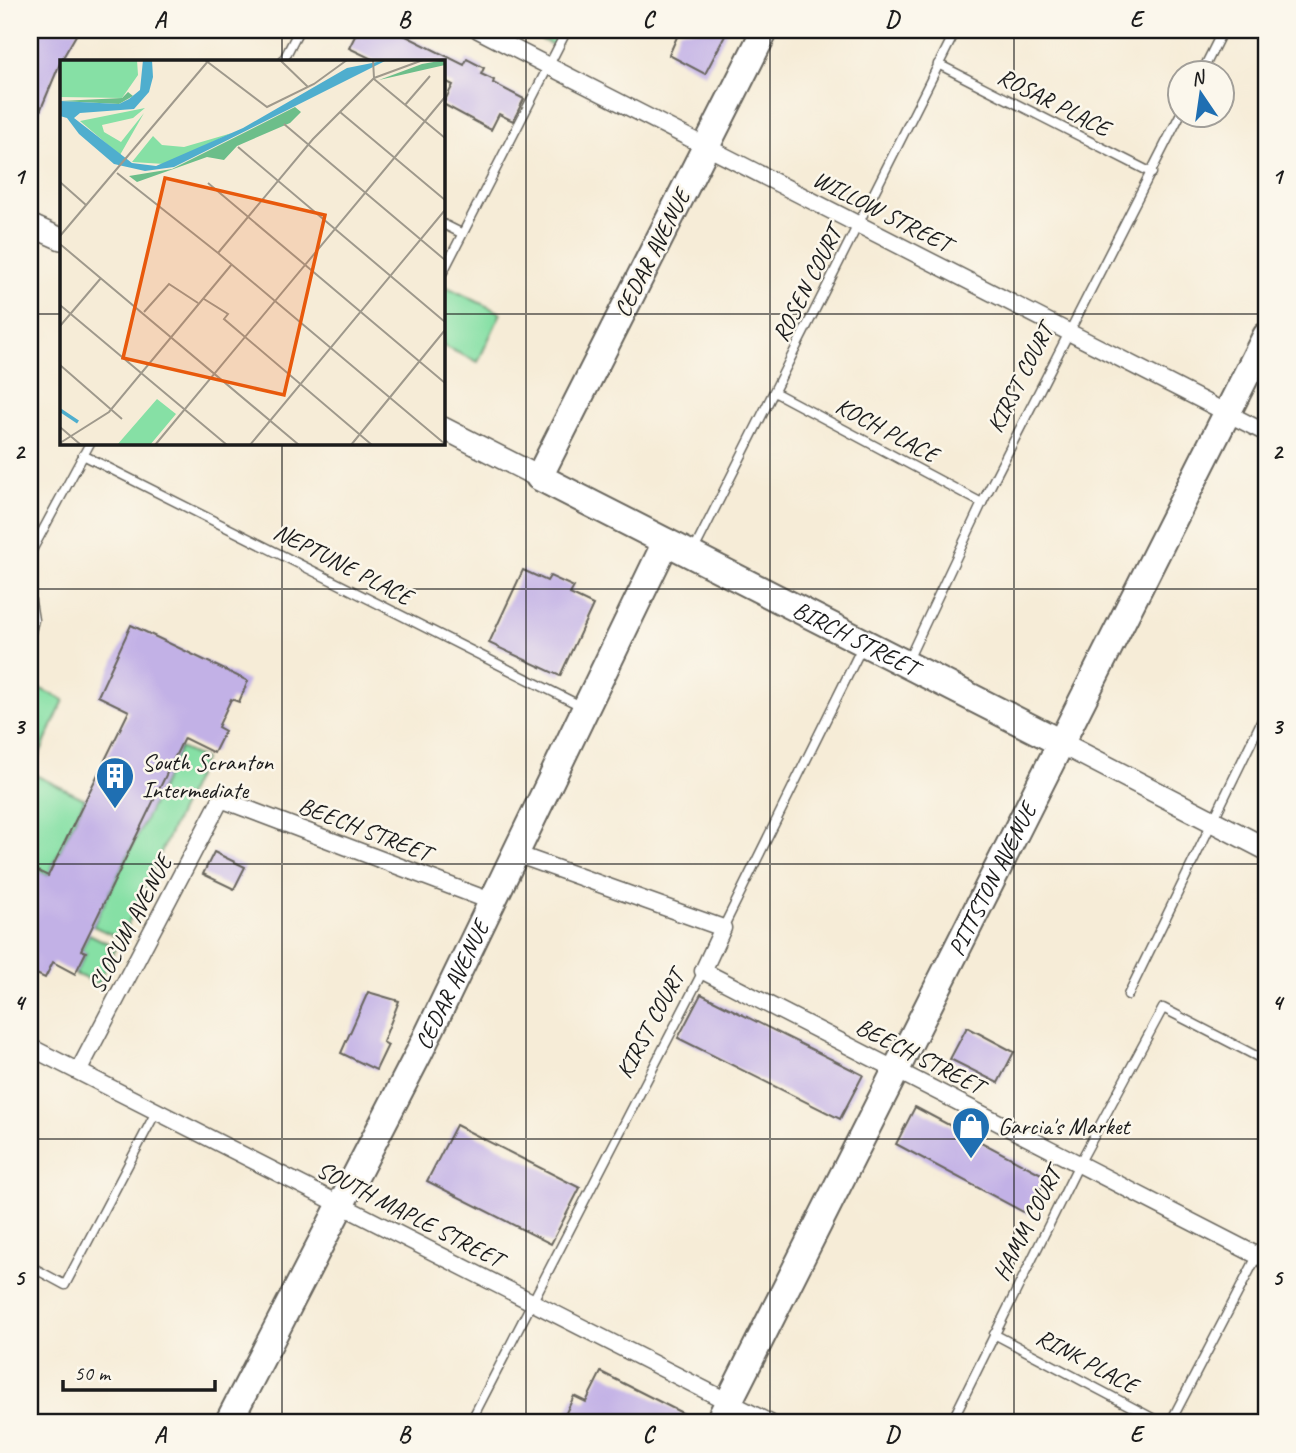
<svg xmlns="http://www.w3.org/2000/svg" width="1296" height="1453" font-family="Caveat,sans-serif">
<style>
.green{fill:#86e0a5;stroke:#517e60;stroke-width:2}
.building{fill:#c2b1e6}
.lines{fill:none;stroke-linecap:round;stroke-linejoin:round}
.service-casing{stroke:#68655d;stroke-width:11}
.minor-casing{stroke:#68655d;stroke-width:19}
.tertiary-casing{stroke:#68655d;stroke-width:24}
.primary-casing{stroke:#68655d;stroke-width:30}
.service{stroke:#fff;stroke-width:8}
.minor{stroke:#fff;stroke-width:16}
.tertiary{stroke:#fff;stroke-width:21}
.primary{stroke:#fff;stroke-width:26}
.grid{fill:none;stroke:#1c1c1c;stroke-width:2;stroke-opacity:0.55}
.labels{text-anchor:middle;dominant-baseline:central;stroke-width:5;stroke-linejoin:round;paint-order:stroke}
.street-label{font-size:24px;fill:#1c1c1c;stroke:#fbf7ec}
.poi-label{font-size:24px;fill:#1c1c1c;stroke:#fbf7ec;text-anchor:start}
.inset-river{fill:none;stroke:#4faece;stroke-width:3.5}
.inset-road{fill:none;stroke:#9f998c;stroke-width:2}
.view{fill:#e8590c;fill-opacity:0.15;stroke:#e8590c;stroke-width:3.5}
.inset-edge{fill:none;stroke:#1c1c1c;stroke-width:3.5}
.neatline{fill:none;stroke:#1c1c1c;stroke-width:2.5}
.grid-label{font-size:23px;text-anchor:middle;font-weight:bold;fill:#1c1c1c}
</style>
<rect width="100%" height="100%" fill="#fbf7ec"/>
<filter id="ink" filterUnits="userSpaceOnUse"><feTurbulence type="fractalNoise" baseFrequency=".0143" numOctaves="2"/><feDisplacementMap in="SourceGraphic" scale="14" xChannelSelector="R" yChannelSelector="G"/><feConvolveMatrix kernelMatrix="1 2 1 2 8 2 1 2 1" color-interpolation-filters="sRGB"/></filter>
<filter id="wash" filterUnits="userSpaceOnUse"><feTurbulence type="fractalNoise" baseFrequency=".00686" numOctaves="4" result="noise"/><feDisplacementMap in="SourceGraphic" scale="28" xChannelSelector="R" yChannelSelector="G"/><feGaussianBlur stdDeviation="1.57" result="paint"/><feColorMatrix in="noise" values="0 0 0 0 0 0 0 0 0 0 0 0 0 0 0 0 0 1.4 0 .05"/><feComposite in="paint" operator="in"/></filter>
<g filter="url(#wash)">
<rect width="100%" height="100%" fill="#f6ecd7"/>
<g class="green">
<path d="M522 30H562L554 46Z"/>
<path d="M447 287 501 313 478 362 443 346V296Z"/>
<path d="M30 684 64 700 31 773 85 799 48 876 30 867Z"/>
<path d="M180 748 204 759 121 939 93 926Z"/>
<path d="M89 934 116 947 98 984 75 974 86 953 81 950Z"/>
</g>
<g id="blocks">
<g class="building">
<path d="M39 30H79L61 61 30 135V49Z"/>
<path d="M358 30H394L464 65 467 59 484 68 481 74 494 80 493 83 524 99 513 121 499 114 491 130 443 104 453 85 443 80V61H376L349 48Z"/>
<path d="M680 30H728L705 74 669 55Z"/>
<path d="M523 570 547 581 550 576 574 587 570 594 593 605 560 676 489 643Z"/>
<path d="M131 625 248 681 239 702 231 699 218 727 225 731 214 753 184 738 81 950 86 952 75 974 53 962 45 978 30 971V867L48 876 129 711 98 696Z"/>
<path d="M214 852 245 867 234 889 203 874Z"/>
<path d="M368 992 399 1001 383 1042 388 1045 376 1070 341 1053Z"/>
<path d="M701 994 863 1075 840 1119 678 1038Z"/>
<path d="M967 1027 1014 1052 998 1083 950 1059Z"/>
<path d="M915 1107 1047 1177 1027 1214 896 1144Z"/>
<path d="M456 1125 580 1188 551 1244 427 1181Z"/>
<path d="M601 1372 702 1423H561L574 1396 586 1402Z"/>
</g>
</g>
</g>
<g filter="url(#ink)">
<use href="#blocks" fill-opacity="0" stroke="#68655d" stroke-width="2"/>
<g class="lines">
<defs>
<g id="service">
<path d="M283 61 299 30"/>
<path d="M938 64 1152 173"/>
<path d="M1201 74 1223 30"/>
<path d="M443 224 461 233"/>
<path d="M443 272 567 30"/>
<path d="M774 392 982 503"/>
<path d="M83 455 581 706"/>
<path d="M693 552 956 30"/>
<path d="M30 554 90 443"/>
<path d="M30 595 34 620 30 636"/>
<path d="M908 660 982 503 1180 115"/>
<path d="M723 928 863 645"/>
<path d="M1128 995 1266 712"/>
<path d="M30 1266 65 1285 157 1110"/>
<path d="M994 1334 1162 1423"/>
<path d="M470 1423 703 971"/>
<path d="M951 1423 1079 1164 1163 1008 1266 1061"/>
<path d="M1170 1423 1266 1239"/>
</g>
<g id="minor">
<path d="M478 30 1266 433"/>
<path d="M516 854 723 928 703 971 1266 1260"/>
<path d="M30 1047 770 1423"/>
<path d="M79 1070 221 799 493 902"/>
</g>
<g id="tertiary">
<path d="M30 225 61 239"/>
<path d="M443 428 539 477"/>
<path d="M1061 743 1266 849"/>
</g>
<g id="primary">
<path id="s1" d="M765 30 539 477 1061 743"/>
<path id="s2" d="M228 1423 419 1053 666 542"/>
<path id="s3" d="M718 1423 1266 336"/>
</g>
</defs>
<use href="#service" class="service-casing"/>
<use href="#minor" class="minor-casing"/>
<use href="#tertiary" class="tertiary-casing"/>
<use href="#primary" class="primary-casing"/>
<use href="#service" class="service"/>
<use href="#minor" class="minor"/>
<use href="#tertiary" class="tertiary"/>
<use href="#primary" class="primary"/>
</g>
</g>
<path class="grid" d="M282 30V61M526 30V1423M770 30V1423M1014 30V1423M30 314H61M443 314H1266M282 443V1423M30 589H1266M30 864H1266M30 1139H1266"/>
<defs>
<symbol id="building-pin" viewBox="-11 -11 22 30"><path d="M0 17L-7.5 6A9.5 9.5 0 1 1 7.5 6Z" fill="#1f6fb2" stroke="#fbf7ec"/><path d="M-4-6H4V6H1V3H-1V6H-4ZM-2.5-4.3h1.7v1.8h-1.7ZM.8-4.3h1.7v1.8H.8ZM-2.5-1h1.7V.8h-1.7ZM.8-1h1.7V.8H.8Z" fill="#fff"/></symbol>
<symbol id="shop-pin" viewBox="-11 -11 22 30"><path d="M0 17L-7.5 6A9.5 9.5 0 1 1 7.5 6Z" fill="#1f6fb2" stroke="#fbf7ec"/><path d="M-5-2.5h2.3a2.7 3.5 0 0 1 5.4 0H5L5.5 6h-11ZM-1.5-2.5h3a1.5 2.3 0 0 0-3 0Z" fill="#fff"/></symbol>
</defs>
<g fill-rule="evenodd">
<use href="#building-pin" x="93" y="754" width="44" height="60"/>
<use href="#shop-pin" x="949" y="1104" width="44" height="60"/>
</g>
<g class="labels">
<g class="street-label">
<text transform="translate(1054 102) rotate(27)">ROSAR PLACE</text>
<text transform="translate(882 211) rotate(27)">WILLOW STREET</text>
<text transform="translate(652 253) rotate(-63)">CEDAR AVENUE</text>
<text transform="translate(807 284) rotate(-63)">ROSEN COURT</text>
<text transform="translate(1020 378) rotate(-63)">KIRST COURT</text>
<text transform="translate(887 430) rotate(28)">KOCH PLACE</text>
<text transform="translate(343 564) rotate(27)">NEPTUNE PLACE</text>
<text stroke="none"><textPath href="#s1" startOffset="856">BIRCH STREET</textPath></text>
<text transform="translate(365 829) rotate(21)">BEECH STREET</text>
<text stroke="none"><textPath href="#s3" startOffset="609">PITTSTON AVENUE</textPath></text>
<text transform="translate(130 924) rotate(-62)">SLOCUM AVENUE</text>
<text stroke="none"><textPath href="#s2" startOffset="492">CEDAR AVENUE</textPath></text>
<text transform="translate(650 1024) rotate(-62)">KIRST COURT</text>
<text transform="translate(920 1056) rotate(27)">BEECH STREET</text>
<text transform="translate(410 1214) rotate(27)">SOUTH MAPLE STREET</text>
<text transform="translate(1027 1224) rotate(-63)">HAMM COURT</text>
<text transform="translate(1087 1361) rotate(28)">RINK PLACE</text>
</g>
<g class="poi-label">
<text x="142" y="762">South Scranton<tspan x="142" dy="28">Intermediate</tspan></text>
<text x="998" y="1126">Garcia's Market</text>
</g>
</g>
<g transform="translate(60 60)">
<rect width="385" height="385" fill="#f6ecd7"/>
<path d="M0 0H77L78 15 62 38 0 37ZM85 48 73 58 42 65 44 72 61 82 84 53 60 95 20 61ZM172 73 104 104 72 102 93 76 102 85 124 87ZM97 339 116 354 90 385H57Z" fill="#86e0a5"/>
<path d="M385 0V5L319 20 362 4ZM68 32 73 36 59 44 0 41 62 38ZM235 47 241 52 230 63 177 86 164 100 147 97 77 122 69 116 112 109Z" fill="#6cbe8a"/>
<path d="M83 0H92L93 17 89 32 74 49 20 53 14 58 72 103 96 106 183 68 287 8 327 0 114 107 85 111 54 104 19 74 7 58 0 56V41L59 44 69 39 80 30Z" fill="#4faece"/>
<path class="inset-river" d="M0 350 18 362"/>
<path class="inset-road" d="M145 0 207 47 254 24 287 0M220 0 248 27M314 18 363 0M314 19 385 78M345 45 370 16M280 52 385 140M224 64 385 200M178 87 385 262M57 113 158 193M0 122 26 145M148 123 385 323M0 176 149 0M0 184 239 385M144 239 168 254 164 259 312 385M215 241 385 384M215 241 158 193 253 79 314 18 313 0M0 245 167 385M84 252 109 224 138 243M0 266 41 218M0 305 62 359M0 367 21 385M0 383 49 352 172 204M95 385 385 37M190 385 385 150M291 385 385 270"/>
<path class="view" d="M105 118 265 155 224 335 63 298Z"/>
<rect width="385" height="385" class="inset-edge"/>
</g>
<rect width="1296" height="1453" fill="none" stroke="#fbf7ec" stroke-width="77"/>
<g transform="translate(1201 94) rotate(347)"><circle r="33" fill="#fbf7ec" stroke="#a29f99" stroke-width="2"/>
<path d="M0-5L12 26L0 18L-12 26Z" fill="#1f6fb2"/>
<text y="-10" font-size="19" font-weight="bold" text-anchor="middle" fill="#1c1c1c">N</text>
</g>
<path d="M63 1380v10h152v-10" fill="none" stroke="#1c1c1c" stroke-width="3.5"/>
<text x="74" y="1380" font-size="21" fill="#1c1c1c" stroke="#fbf7ec" stroke-width="5" paint-order="stroke">50 m</text>
<rect x="38" y="38" width="1220" height="1376" class="neatline"/>
<g class="grid-label">
<text x="160" y="27">A</text>
<text x="404" y="27">B</text>
<text x="648" y="27">C</text>
<text x="892" y="27">D</text>
<text x="1136" y="27">E</text>
<text x="19" y="184">1</text>
<text x="1277" y="184">1</text>
<text x="19" y="459">2</text>
<text x="1277" y="459">2</text>
<text x="19" y="734">3</text>
<text x="1277" y="734">3</text>
<text x="19" y="1010">4</text>
<text x="1277" y="1010">4</text>
<text x="19" y="1285">5</text>
<text x="1277" y="1285">5</text>
<text x="160" y="1442">A</text>
<text x="404" y="1442">B</text>
<text x="648" y="1442">C</text>
<text x="892" y="1442">D</text>
<text x="1136" y="1442">E</text>
</g>
</svg>
